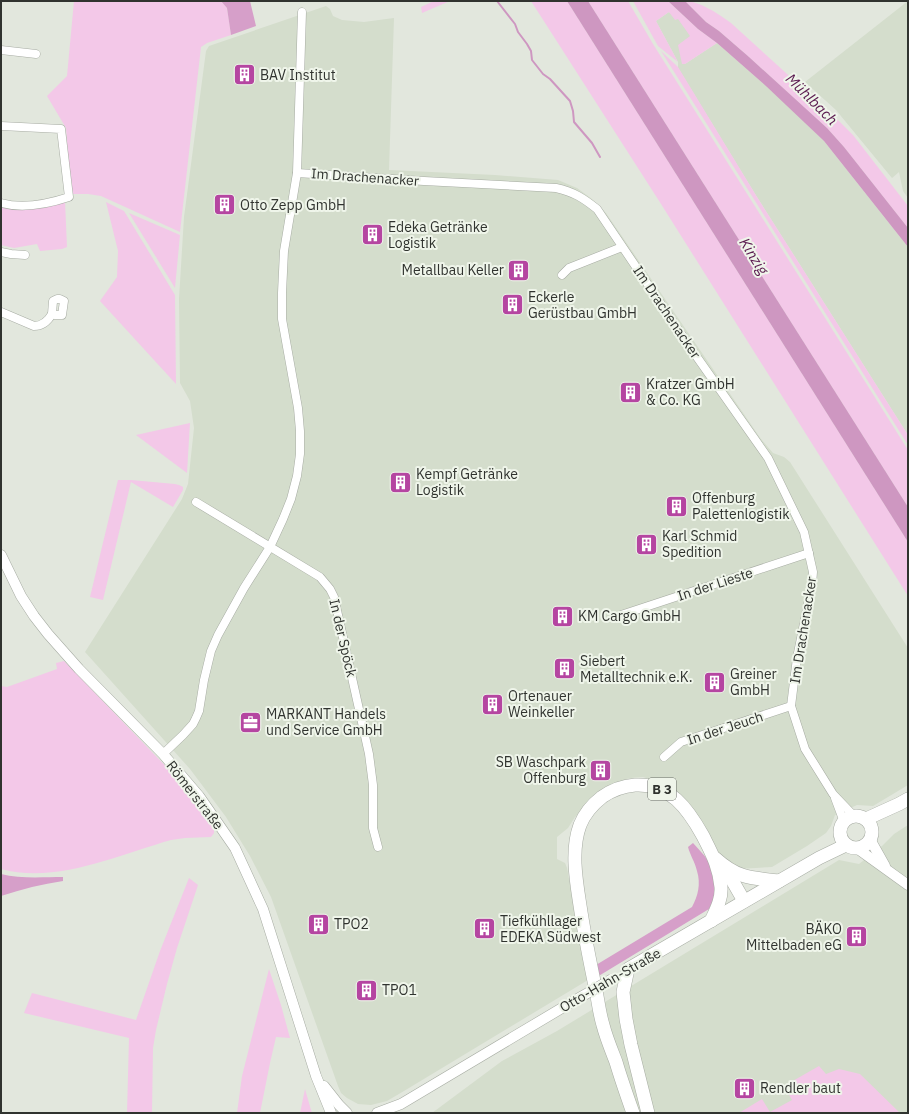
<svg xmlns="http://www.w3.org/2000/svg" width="909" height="1114" font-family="'IBM Plex Sans',sans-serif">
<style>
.built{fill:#d4ddcc}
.green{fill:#f3c8e8}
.forest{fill:#d69fc9}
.water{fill:#ce97c1}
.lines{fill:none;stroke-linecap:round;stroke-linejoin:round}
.stream{stroke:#ce97c1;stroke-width:2}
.minor-casing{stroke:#a7aca3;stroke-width:9}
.tertiary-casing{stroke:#a7aca3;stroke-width:11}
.primary-casing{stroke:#a7aca3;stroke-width:14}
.minor{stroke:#fff;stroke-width:8}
.tertiary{stroke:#fff;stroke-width:10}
.primary{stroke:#fff;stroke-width:13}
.tertiary-bridge-casing{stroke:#a7aca3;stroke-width:11;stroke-linecap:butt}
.tertiary-bridge{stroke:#fff;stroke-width:10}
.labels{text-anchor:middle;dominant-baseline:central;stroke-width:4;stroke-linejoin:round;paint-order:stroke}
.shield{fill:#eff5ea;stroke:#696d67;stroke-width:1}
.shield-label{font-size:13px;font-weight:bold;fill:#30332f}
.poi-label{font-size:14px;fill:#30332f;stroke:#eff5ea;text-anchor:start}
.street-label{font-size:14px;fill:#30332f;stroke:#eff5ea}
.water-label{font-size:15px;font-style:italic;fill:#5b1b50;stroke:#eff5ea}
</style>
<rect width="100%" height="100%" fill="#e2e7dd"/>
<g class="built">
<path d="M908 1V198L903 191 899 172 892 178 836 110 805 82Z"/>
<path d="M326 6 330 9 333 16 342 20 364 22 394 18 389 170 495 175 558 180 577 188 592 199 606 213 761 439 773 453 784 457 790 462 908 648V785L873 806 857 805 835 815 831 826 826 833 807 846 772 867 737 869 728 864 719 853 700 819 659 782 643 777 630 778 615 783 584 808 575 817 568 828 557 837V859L565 863 567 868 588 980 404 1091 387 1101 371 1105 358 1104 347 1098 341 1093 338 1086 271 897 250 856 226 817 190 769 85 652 182 499 188 484 194 428 190 401 180 383 179 299 184 217 206 51 209 46Z"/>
<path d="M669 12 678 18 691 36 685 64 717 43 783 101 824 141 908 247V435L757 197 678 68V62L656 21Z"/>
<path d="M908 825V1113H432L502 1061 557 1031 839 860 859 864 882 846 894 834Z"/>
</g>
<g class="green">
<path d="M74 1H221L227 8 231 35 207 43 201 47 180 232 101 196 88 194H71L66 128 47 96 67 76Z"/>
<path d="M434 1H450L422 13 421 7Z"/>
<path d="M531 1H567L908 542V596L661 204Z"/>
<path d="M588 1H628L653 44 908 450V507Z"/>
<path d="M633 1H668L698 29 717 43 685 64H682L678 45 690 36 678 19 675 20 669 12 656 21 678 62 658 46Z"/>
<path d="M685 1C699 1 719 14 731 23L840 122 853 135 908 206V228L844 147 827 128 749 57 719 31 706 22Z"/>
<path d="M661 51 678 67 757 197 908 435V445Z"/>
<path d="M65 201 67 247 62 249 40 251 37 244 14 248 1 245V207Z"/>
<path d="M106 202 124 211 175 295 176 384 100 301 117 277 118 251Z"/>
<path d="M129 213 180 235 175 288Z"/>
<path d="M190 423 187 473 136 435Z"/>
<path d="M118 480H131L175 484 179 485 183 487V490L173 507 131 482 103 600 90 597Z"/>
<path d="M64 661 178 779 214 827V833L211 837 185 838 171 840C118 855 57 884 1 869V686L7 687 57 669 56 663Z"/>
<path d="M189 878 198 885 177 948 167 984 156 1030 153 1048 152 1113H127L129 1038 24 1013 32 993 136 1020 160 951Z"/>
<path d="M269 969 281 1005 290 1038 276 1037 270 1063 260 1113H237L242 1076Z"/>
<path d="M819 1066 826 1074 839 1069 860 1074 900 1113H739L762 1099 770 1112 792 1100 784 1086Z"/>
<path d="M305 1089 311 1110 312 1113H300Z"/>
</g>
<g class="forest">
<path d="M221 1H250L256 26 231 35 227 8Z"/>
<path d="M693 843C698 849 704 854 708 861 717 877 718 892 709 909L597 977 596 965 692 907C698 896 701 884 697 871 695 862 690 855 688 847Z"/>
<path d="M1 874C20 879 43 877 63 877V881C42 884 22 889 1 896Z"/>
</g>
<g class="water">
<path d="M567 1H588L908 507V542Z"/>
<path d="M668 1H685L706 22 719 31 749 57 827 128 844 147 908 228V247L824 141 767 87 717 43 698 29Z"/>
</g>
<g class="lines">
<path class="stream" d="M497 1 515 24 518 32 527 44 531 51 532 60 543 74 550 79 570 101 573 111 574 122 592 143 600 157"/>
<defs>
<g id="minor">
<path d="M1 50 36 54"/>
<path d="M1 126 61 129 69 197C48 204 23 209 1 203"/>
<path d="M297 173 424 181 556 188C574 192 583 198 597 209L692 350 768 458 804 532 813 572 812 584 797 658 791 706 805 749 833 794 854 816"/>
<path d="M1 252 11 254 25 255"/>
<path d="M562 275 569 268 622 247"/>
<path d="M57 299H60L64 301 62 315H55L52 314 53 301Z"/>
<path d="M1 312 34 326C43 326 48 321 52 314"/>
<path d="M196 502 320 577 330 589 334 597 369 754 373 785V828L378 847"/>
<path d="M621 615 809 553"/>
<path d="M163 754 183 735 193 724 196 718 199 711 204 680 211 651 218 635 244 588 270 547 283 519 291 499 297 476 300 454V431L298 408 282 319V293L284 251 297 173 302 12"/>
<path d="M664 757 681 742 791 706"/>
<path d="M835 798 844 822"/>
</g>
<g id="tertiary">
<path d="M1 555 21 596 34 616 48 634 79 669 163 754 199 796 235 848 263 909 316 1076 331 1113"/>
<path d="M871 841 885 866"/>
<path d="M858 849 908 885"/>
<path d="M324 1086 339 1105 347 1113"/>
<path d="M377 1113 401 1104 572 1002"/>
</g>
<g id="primary">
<circle cx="856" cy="832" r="16"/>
<path d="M866 819 899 804 908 799"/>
<path d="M715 858C737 878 750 878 779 881"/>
<path d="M724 866 744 901"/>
<path d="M633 1113C627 1096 621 1079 616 1062 611 1049 606 1037 603 1025 599 1012 598 999 595 986 590 962 585 937 581 912 577 885 570 852 580 825 584 815 593 804 602 797 612 790 623 786 635 785 670 783 688 809 703 836 712 854 719 866 721 887 722 899 716 910 711 921"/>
<path d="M648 1113 631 1045 626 1019 623 992 628 969 819 858 846 845"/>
</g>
</defs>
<use href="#minor" class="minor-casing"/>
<use href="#tertiary" class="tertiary-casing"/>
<use href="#primary" class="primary-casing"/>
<use href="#minor" class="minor"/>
<use href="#tertiary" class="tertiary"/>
<use href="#primary" class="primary"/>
<defs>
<path id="tertiary-bridge" d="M572 1002 612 979"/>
</defs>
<use href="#tertiary-bridge" class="tertiary-bridge-casing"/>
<use href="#tertiary-bridge" class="tertiary-bridge"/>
</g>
<defs>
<symbol id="building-square" viewBox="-11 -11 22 22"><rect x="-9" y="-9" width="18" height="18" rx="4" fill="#b545a1" stroke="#eff5ea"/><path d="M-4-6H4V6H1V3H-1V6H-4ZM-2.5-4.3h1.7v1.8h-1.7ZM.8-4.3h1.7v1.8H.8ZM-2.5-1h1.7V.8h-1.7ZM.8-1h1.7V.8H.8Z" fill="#fff"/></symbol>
<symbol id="office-square" viewBox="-11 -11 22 22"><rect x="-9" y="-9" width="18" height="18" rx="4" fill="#b545a1" stroke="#eff5ea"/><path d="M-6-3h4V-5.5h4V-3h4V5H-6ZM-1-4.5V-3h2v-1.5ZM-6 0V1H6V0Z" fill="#fff"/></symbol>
</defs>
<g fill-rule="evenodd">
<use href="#building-square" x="232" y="62" width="25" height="25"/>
<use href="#building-square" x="212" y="192" width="25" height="25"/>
<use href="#building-square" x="360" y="222" width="25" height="25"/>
<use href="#building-square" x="506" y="258" width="25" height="25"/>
<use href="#building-square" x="500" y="292" width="25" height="25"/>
<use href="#building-square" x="618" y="380" width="25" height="25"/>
<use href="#building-square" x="388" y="470" width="25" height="25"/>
<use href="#building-square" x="664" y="494" width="25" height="25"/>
<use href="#building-square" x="634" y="532" width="25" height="25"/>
<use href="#building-square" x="550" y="604" width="25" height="25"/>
<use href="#building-square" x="552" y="656" width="25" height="25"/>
<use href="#building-square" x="702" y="670" width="25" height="25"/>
<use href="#building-square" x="480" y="692" width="25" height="25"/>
<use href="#office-square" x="238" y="710" width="25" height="25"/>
<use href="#building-square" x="588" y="758" width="25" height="25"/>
<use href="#building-square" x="306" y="912" width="25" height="25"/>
<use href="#building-square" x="472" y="916" width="25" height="25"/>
<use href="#building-square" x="844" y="924" width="25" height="25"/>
<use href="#building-square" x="354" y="978" width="25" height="25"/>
<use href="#building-square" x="732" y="1076" width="25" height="25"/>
</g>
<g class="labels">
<rect class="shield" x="648" y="778" width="28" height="22" rx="3"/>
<g class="shield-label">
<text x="662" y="789">B 3</text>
</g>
<g class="poi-label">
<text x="260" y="75">BAV Institut</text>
<text x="240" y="205">Otto Zepp GmbH</text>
<text x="388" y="227">Edeka Getränke<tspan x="388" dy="16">Logistik</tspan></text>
<text x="504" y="270" text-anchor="end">Metallbau Keller</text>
<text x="528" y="297">Eckerle<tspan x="528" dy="16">Gerüstbau GmbH</tspan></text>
<text x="646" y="384">Kratzer GmbH<tspan x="646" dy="16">&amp; Co. KG</tspan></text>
<text x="416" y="474">Kempf Getränke<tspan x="416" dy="16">Logistik</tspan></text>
<text x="692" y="498">Offenburg<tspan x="692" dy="16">Palettenlogistik</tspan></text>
<text x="662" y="536">Karl Schmid<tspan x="662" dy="16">Spedition</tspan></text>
<text x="578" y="616">KM Cargo GmbH</text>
<text x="580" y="661">Siebert<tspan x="580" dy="16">Metalltechnik e.K.</tspan></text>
<text x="730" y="674">Greiner<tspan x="730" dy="16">GmbH</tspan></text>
<text x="508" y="696">Ortenauer<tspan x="508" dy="16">Weinkeller</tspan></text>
<text x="266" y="714">MARKANT Handels<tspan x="266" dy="16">und Service GmbH</tspan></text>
<text x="586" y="762" text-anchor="end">SB Waschpark<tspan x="586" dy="16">Offenburg</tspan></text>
<text x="500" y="921">Tiefkühllager<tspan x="500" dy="16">EDEKA Südwest</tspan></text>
<text x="334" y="924">TPO2</text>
<text x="842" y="929" text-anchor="end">BÄKO<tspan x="842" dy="16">Mittelbaden eG</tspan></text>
<text x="382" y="990">TPO1</text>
<text x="760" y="1088">Rendler baut</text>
</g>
<g class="street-label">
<text transform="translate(365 177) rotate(4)">Im Drachenacker</text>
<text transform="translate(667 312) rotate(56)">Im Drachenacker</text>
<text transform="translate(715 584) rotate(-18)">In der Lieste</text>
<text transform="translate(803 630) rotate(-81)">Im Drachenacker</text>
<text transform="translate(343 638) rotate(77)">In der Spöck</text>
<text transform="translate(725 728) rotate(-18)">In der Jeuch</text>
<text transform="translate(195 795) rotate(52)">Römerstraße</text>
<text transform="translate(610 980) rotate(-30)">Otto-Hahn-Straße</text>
</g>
<g class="water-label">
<text transform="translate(812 99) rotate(45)">Mühlbach</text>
<text transform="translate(754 256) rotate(58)">Kinzig</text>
</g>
</g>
<rect width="909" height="1114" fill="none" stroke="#30332f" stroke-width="4"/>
</svg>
